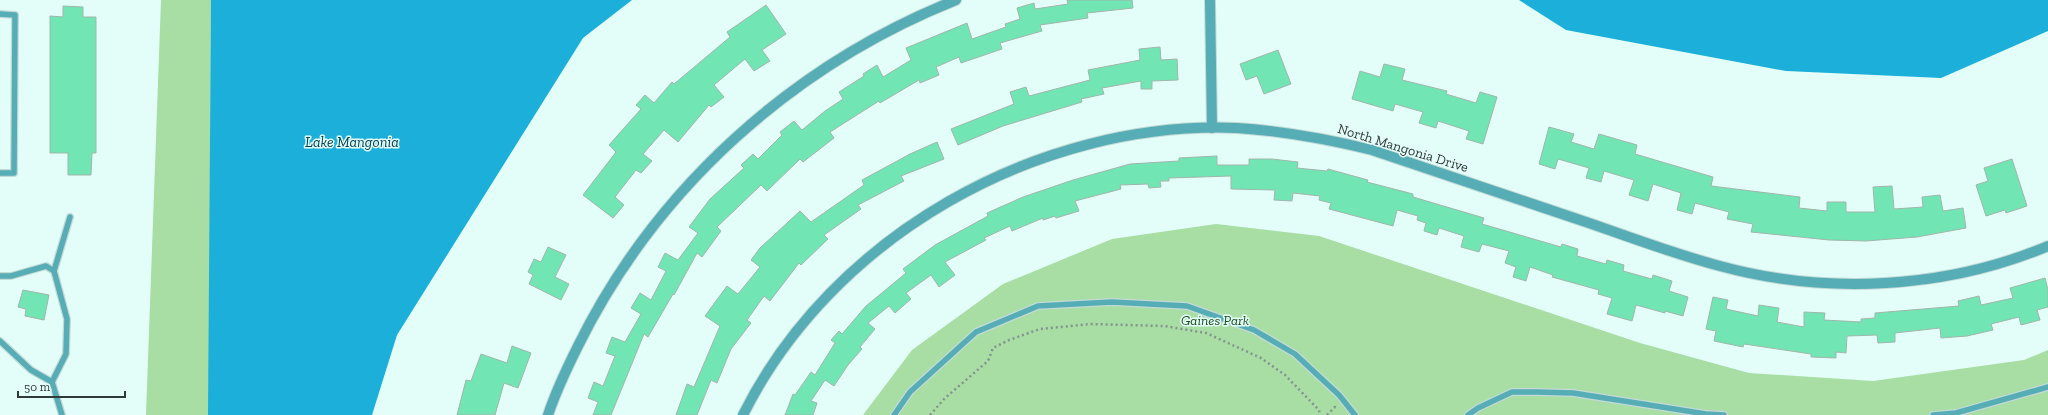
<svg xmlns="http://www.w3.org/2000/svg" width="2048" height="415" font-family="'Zilla Slab',serif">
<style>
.green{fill:#a8dda4}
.water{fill:#1bafda}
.building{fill:#72e5b4;stroke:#a0b6ab}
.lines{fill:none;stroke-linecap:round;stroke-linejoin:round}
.service-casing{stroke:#c3dbd6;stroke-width:8}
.minor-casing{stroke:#c3dbd6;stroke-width:12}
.path{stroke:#829490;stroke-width:2.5;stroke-dasharray:2 3;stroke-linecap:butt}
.service{stroke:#56adb6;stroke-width:5.5}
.minor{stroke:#56adb6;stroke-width:10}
.labels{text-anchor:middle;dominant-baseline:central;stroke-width:3;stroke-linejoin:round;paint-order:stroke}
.street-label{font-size:14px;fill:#2f3a38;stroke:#e3fef9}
.park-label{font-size:14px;font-style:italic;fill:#1b4b19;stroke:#e3fef9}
.water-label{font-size:15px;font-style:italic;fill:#044052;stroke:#e3fef9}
</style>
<rect width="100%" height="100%" fill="#e3fef9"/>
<g class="green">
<path d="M161 0H211L209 415H146Z"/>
<path d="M1216 224 1319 236 1640 343 1749 373 1873 381 2024 360 2048 350V415H863L912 350 1003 284 1112 239Z"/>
</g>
<g class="water">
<path d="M211 0H632L583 38 397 335 372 415H208Z"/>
<path d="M1519 0H2048V31L1941 78 1786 71 1566 30Z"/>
</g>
<g class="building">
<path d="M1067 0H1132L1133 8 1087 13 1088 18 1040 25 1042 31 1000 43 1002 49 961 63 959 57 936 67 939 75 920 83 919 80 880 103 879 101 830 132 834 138 803 162 800 159 767 191 761 185 717 227 721 231 702 257 697 253 674 295 673 294 648 337 644 334 611 415H593L598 402 588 398 594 382 603 386 615 356 606 353 612 337 625 342 641 314 631 308 640 293 651 300 666 271 658 267 665 253 678 260 698 233 689 227 710 199 744 168 741 165 753 154 758 159 782 135 780 132 794 121 802 130 825 111 843 99 839 92 864 76 863 74 877 65 883 77 911 60 906 48 967 23 972 39 1006 27 1005 24 1020 19 1017 8 1034 3 1035 9 1068 4Z"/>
<path d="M766 5 786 34 762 50 770 61 754 71 745 59 714 85 724 97 711 107 709 105 678 142 664 130 643 154 652 161 641 173 636 170 615 197 624 205 613 218 583 195 616 152 609 145 641 109 636 105 645 95 654 103 672 82 674 84 730 37 727 32Z"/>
<path d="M63 6 83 7V17H96V153H92L91 175H68V153H50V16L63 17Z"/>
<path d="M1160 47 1161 60 1177 59 1178 80 1152 81V89H1141V81L1102 88 1104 94 1081 99 1082 102 1003 126 958 145 951 129 1014 104 1010 92 1026 87 1029 96 1090 80 1088 70 1140 60 1139 49Z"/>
<path d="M1278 50 1291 84 1264 94 1257 76 1246 80 1240 64Z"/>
<path d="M1384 64 1405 69 1402 80 1447 91 1446 94 1476 103 1480 92 1497 97 1483 144 1466 139 1469 131 1438 121 1436 128 1419 123 1423 112 1395 104 1393 111 1352 99 1360 71 1380 77Z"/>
<path d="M1549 127 1574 134 1571 142 1594 149 1599 134 1637 145 1635 154 1713 177 1711 186 1800 197 1799 208 1827 211V202H1846V212H1875L1873 187 1892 186 1894 209 1923 207 1922 197 1940 195 1943 211 1963 208 1966 228 1917 237 1866 241 1829 240 1751 232 1753 224 1727 219 1729 212 1695 203 1692 214 1677 210 1681 193 1653 184 1648 201 1629 195 1634 180 1604 171 1601 182 1586 178 1589 168 1558 159 1555 169 1539 164Z"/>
<path d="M937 142 944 159 901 176 904 181 858 205 861 209 824 235 828 239 801 265 799 263 770 301 764 296 747 320 751 323 731 349 717 383 711 380 697 415H676L687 384 694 387 720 326 705 316 727 286 738 294 760 267 751 260 760 248 800 211 811 222 864 185 862 180 910 154Z"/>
<path d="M1217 156V165H1249V159H1272L1298 162 1297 168 1327 171 1328 169 1368 180 1367 182 1413 194V197L1484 218 1482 224 1561 247 1562 244 1578 249 1577 256 1606 264 1607 260 1624 265 1623 271 1652 279 1653 275 1672 281 1669 291 1688 297 1683 316 1665 311V313L1636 305 1632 321 1607 314 1612 298 1598 294 1599 290 1552 277 1553 275 1530 267 1526 281 1513 277 1516 267 1505 263 1509 251 1482 244 1479 252 1461 247 1464 236 1439 228 1437 235 1424 231 1426 223 1417 220 1418 216 1397 210 1393 226 1329 209 1331 203 1319 200 1320 196 1293 193 1292 201 1274 200 1275 190 1231 189V176L1169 178V181H1160L1161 187 1149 188 1148 184 1120 185 1121 189 1075 201 1079 211 1056 218 1055 216 1043 220V218L1012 231 1010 226 984 238 986 240 945 262 955 275 939 287 931 275 906 293 911 299 895 313 889 306 868 323 875 329 860 347 862 349 848 365 834 386 825 380 811 401 817 403 813 415H785L793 394 795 395 811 372 815 375 835 343 831 340 839 331 842 334 866 306 906 273 903 269 935 245 988 216 987 213 1023 197 1073 180 1130 164 1179 161V158Z"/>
<path d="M2012 159 2027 206 2006 213 2005 210 1986 216 1976 185 1988 181 1984 168Z"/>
<path d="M548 247 566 255 555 277 569 284 561 300 529 284 533 275 528 272 534 259 541 262Z"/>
<path d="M2045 278 2048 290V307L2037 310 2040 320 2021 325 2019 317 1991 324 1993 330 1967 336 1941 338 1940 328 1895 333V342L1878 343 1877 335 1847 336 1846 353 1836 352V358L1811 357V354L1744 344 1743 347 1714 341 1716 331 1706 329 1713 297 1728 300 1726 309 1758 316 1759 305 1779 308 1777 322 1804 327V312L1825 313 1824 320 1861 322V319L1875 318V313L1959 306 1958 301 1979 296 1981 305 2013 298 2010 288Z"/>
<path d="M23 290 49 295 44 320 25 316 26 309 18 307Z"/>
<path d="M512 346 531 353 518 388 504 383 495 415H457L466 380 471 381 481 354 507 363Z"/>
</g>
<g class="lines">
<defs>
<g id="service">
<path d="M0 14 15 15 14 173H0"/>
<path d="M54 271 70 217"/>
<path d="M0 276H11L46 266 54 271 67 319 66 354 52 382 31 370 0 341"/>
<path d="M52 382 62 415"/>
<path d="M894 415 910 392 976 332 1038 306 1112 302 1187 306 1254 330 1295 354 1339 395 1355 415"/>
<path d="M1468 415 1478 408 1512 392H1537L1573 393 1706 414 1724 415"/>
<path d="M1933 415 1956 413 2048 387"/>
</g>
<g id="minor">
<path d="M1210 0 1212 128"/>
<path d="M548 415C556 391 567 368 578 346 656 188 793 65 956 0"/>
<path d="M743 415C832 236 1038 120 1237 128 1283 131 1327 139 1372 150 1443 174 1514 198 1586 222 1630 237 1674 254 1720 266 1826 295 1946 289 2048 246"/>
</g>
</defs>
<use href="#service" class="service-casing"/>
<use href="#minor" class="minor-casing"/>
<g class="path">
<path d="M930 415 945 398 988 361 993 348 1009 340 1040 329 1090 324 1164 326 1206 333 1261 358 1285 375 1319 410 1320 415"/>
<path d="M1327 415 1335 407 1336 409"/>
</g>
<use href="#service" class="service"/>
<use href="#minor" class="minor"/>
</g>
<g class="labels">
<g class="street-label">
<text transform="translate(1403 148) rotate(17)">North Mangonia Drive</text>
</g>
<g class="park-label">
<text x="1215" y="320">Gaines Park</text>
</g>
<g class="water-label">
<text x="352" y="142">Lake Mangonia</text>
</g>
</g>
<path d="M18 391v6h107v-6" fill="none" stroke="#2f3a38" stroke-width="2"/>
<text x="24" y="391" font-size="12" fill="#2f3a38" stroke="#e3fef9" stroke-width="3" paint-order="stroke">50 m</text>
</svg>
